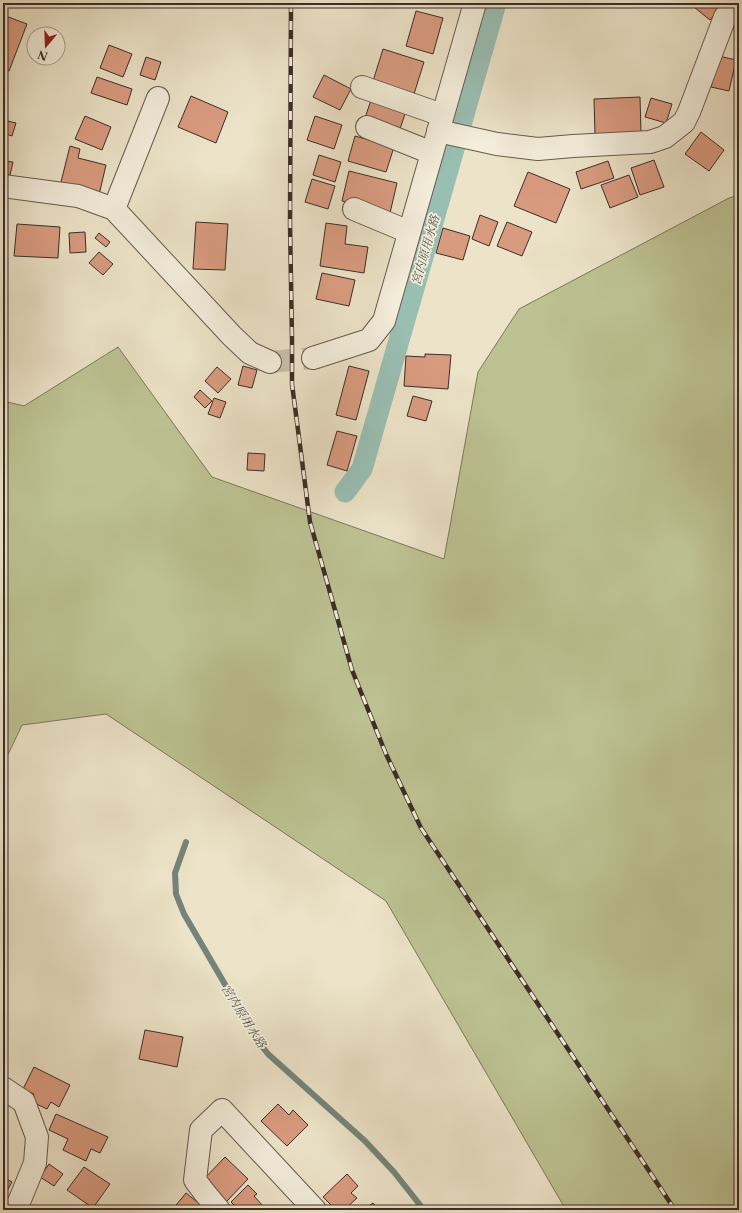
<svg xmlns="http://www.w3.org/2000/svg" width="742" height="1213" font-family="'Libre Caslon Text','Noto Serif JP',serif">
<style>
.green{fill:#bdc293;stroke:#7c785d}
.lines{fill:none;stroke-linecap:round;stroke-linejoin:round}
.stream{stroke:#74847a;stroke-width:6}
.canal{stroke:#99beb2;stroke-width:21}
.building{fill:#d99b80;stroke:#3c2d27}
.minor-tunnel{stroke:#c9bfa8;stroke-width:22;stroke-dasharray:22 11;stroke-linecap:butt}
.minor-casing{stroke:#685a4f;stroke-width:24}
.minor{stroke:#f3eddb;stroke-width:22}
.rail-casing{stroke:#3c2d27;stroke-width:4.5}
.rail{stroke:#f3eddb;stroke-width:3;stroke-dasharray:9;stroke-linecap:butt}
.labels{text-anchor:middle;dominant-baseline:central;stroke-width:3.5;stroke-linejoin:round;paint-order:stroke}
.water-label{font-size:12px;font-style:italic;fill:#53514a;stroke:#f3eddb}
</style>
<rect width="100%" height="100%" fill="#ece3c8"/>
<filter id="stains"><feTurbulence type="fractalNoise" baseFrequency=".005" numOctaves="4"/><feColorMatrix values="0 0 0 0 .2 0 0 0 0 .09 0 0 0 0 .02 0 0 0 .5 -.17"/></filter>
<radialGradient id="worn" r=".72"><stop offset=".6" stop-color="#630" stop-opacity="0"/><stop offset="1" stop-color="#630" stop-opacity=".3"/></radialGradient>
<path class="green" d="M739 195V1210H566L386 901 106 714 22 725 3 765V401L24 406 118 347 212 477 444 559 478 372 519 309 729 198Z"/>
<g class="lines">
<path class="stream" d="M186 842 175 873 176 894 184 914 258 1041 268 1054 365 1141 394 1172 424 1210"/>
<path class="canal" d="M345 492 362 469 496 3"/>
</g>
<g class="building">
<path d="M689 3H724L710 20Z"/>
<path d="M416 11 443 18 433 54 406 46Z"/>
<path d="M3 15 27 24 9 71 3 69Z"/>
<path d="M739 20V34L733 25Z"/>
<path d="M109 45 132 54 123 77 100 68Z"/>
<path d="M383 49 424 62 414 94 373 81Z"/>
<path d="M719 56 736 60 729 91 711 87Z"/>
<path d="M146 57 161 62 155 80 140 75Z"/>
<path d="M324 75 351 89 340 110 313 97Z"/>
<path d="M97 77 132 89 127 105 91 93Z"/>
<path d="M191 96 228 112 216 143 178 127Z"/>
<path d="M640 97 641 133 595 134 594 99Z"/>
<path d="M651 98 672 104 666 123 645 117Z"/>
<path d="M371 100 406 111 399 132 364 121Z"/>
<path d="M85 116 111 127 102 150 75 139Z"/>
<path d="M315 116 342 125 334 149 307 140Z"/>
<path d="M3 120 16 123 12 136 3 133Z"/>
<path d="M701 132 724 150 709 171 685 154Z"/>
<path d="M355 136 394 147 386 172 348 161Z"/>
<path d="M70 146 80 149 78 158 106 165 99 195 60 186Z"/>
<path d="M319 155 341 162 335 182 313 175Z"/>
<path d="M654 160 664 187 640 195 631 168Z"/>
<path d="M3 161 13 162 10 175 3 174Z"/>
<path d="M608 161 614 178 581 189 576 172Z"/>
<path d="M349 171 397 183 390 213 342 201Z"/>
<path d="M528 172 570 189 556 223 514 206Z"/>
<path d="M629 175 638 197 610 208 601 185Z"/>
<path d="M312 179 335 186 328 209 305 202Z"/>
<path d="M480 215 498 222 489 246 472 239Z"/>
<path d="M196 222 228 224 225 270 193 269Z"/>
<path d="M507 222 532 232 522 256 497 246Z"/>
<path d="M326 223 347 226 345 244 368 247 364 273 320 266Z"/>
<path d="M17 224 60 227 58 258 14 256Z"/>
<path d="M443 228 470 236 463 260 436 253Z"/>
<path d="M85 232 86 252 70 253 69 233Z"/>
<path d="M99 233 110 242 106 247 95 238Z"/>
<path d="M99 252 113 264 103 275 89 263Z"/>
<path d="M322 273 355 280 349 306 316 299Z"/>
<path d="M425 354 451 355 448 389 404 386 406 356 425 357Z"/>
<path d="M243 366 257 370 252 388 238 385Z"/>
<path d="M349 366 369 371 356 420 336 415Z"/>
<path d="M217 367 231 379 218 393 205 381Z"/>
<path d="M200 390 212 401 205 408 194 397Z"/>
<path d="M413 396 432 401 426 421 407 416Z"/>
<path d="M214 398 226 402 220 418 208 414Z"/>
<path d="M337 431 357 436 347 471 327 465Z"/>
<path d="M248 453 265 454 264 471 247 470Z"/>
<path d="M145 1030 183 1037 177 1067 139 1059Z"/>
<path d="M34 1067 70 1085 59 1107 51 1102 47 1109 30 1101 34 1094 23 1089Z"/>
<path d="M278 1104 289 1115 293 1110 308 1125 287 1146 261 1121Z"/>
<path d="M56 1114 108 1137 100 1153 91 1149 86 1161 63 1150 68 1139 49 1130Z"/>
<path d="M225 1157 248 1179 226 1202 203 1180Z"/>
<path d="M49 1164 63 1174 54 1186 40 1177Z"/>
<path d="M84 1167 110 1184 93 1208 67 1190Z"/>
<path d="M347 1174 358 1186 351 1193 357 1198 344 1210H336L323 1197Z"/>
<path d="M3 1177 12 1182 3 1198Z"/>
<path d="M248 1185 257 1194 254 1196 263 1206 259 1210H239L231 1202Z"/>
<path d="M186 1193 207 1210H172Z"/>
<path d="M373 1203 379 1210H368L366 1208Z"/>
<path d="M362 1205 366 1210H355Z"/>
</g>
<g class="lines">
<path class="minor-tunnel" d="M270 362 313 358"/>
<defs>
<g id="minor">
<path d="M362 87 442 115"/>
<path d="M367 127 432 153"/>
<path d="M438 131 497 144 538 149 573 146 650 142 665 137 684 122 689 112 725 17 731 9 739 4"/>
<path d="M3 186 78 196 114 209 232 336 250 353 270 362"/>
<path d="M114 209 158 98"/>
<path d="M354 209 409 232"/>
<path d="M313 358 369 340 384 321 475 3"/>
<path d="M3 1088 24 1102 37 1137 35 1163 19 1202 13 1210"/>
<path d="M219 1210 204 1192 195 1180 201 1130 222 1110 315 1210"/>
</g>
</defs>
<use href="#minor" class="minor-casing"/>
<use href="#minor" class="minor"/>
<defs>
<path id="rail" d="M291 3 290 223 292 340V384L310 522 352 670 386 754 421 828 675 1210"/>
</defs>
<use href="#rail" class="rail-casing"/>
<use href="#rail" class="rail"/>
</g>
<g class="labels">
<g class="water-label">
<text transform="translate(425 250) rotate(-74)">宮内原用水路</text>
<text transform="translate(244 1016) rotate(58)">宮内原用水路</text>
</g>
</g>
<rect width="742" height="1213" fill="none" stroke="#ece3c8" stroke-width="16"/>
<rect x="4" y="4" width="734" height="1205" fill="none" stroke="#3c2d27" stroke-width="2"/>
<rect x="8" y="8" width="726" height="1197" fill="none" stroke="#3c2d27"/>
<g transform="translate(46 46) rotate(199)"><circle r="19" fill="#f3eddb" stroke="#aaa093"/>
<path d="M0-3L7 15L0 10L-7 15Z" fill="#8f2418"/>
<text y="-6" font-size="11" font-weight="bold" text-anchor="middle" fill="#3c2d27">N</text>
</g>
<rect width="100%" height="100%" filter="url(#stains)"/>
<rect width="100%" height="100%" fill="url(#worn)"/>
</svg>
